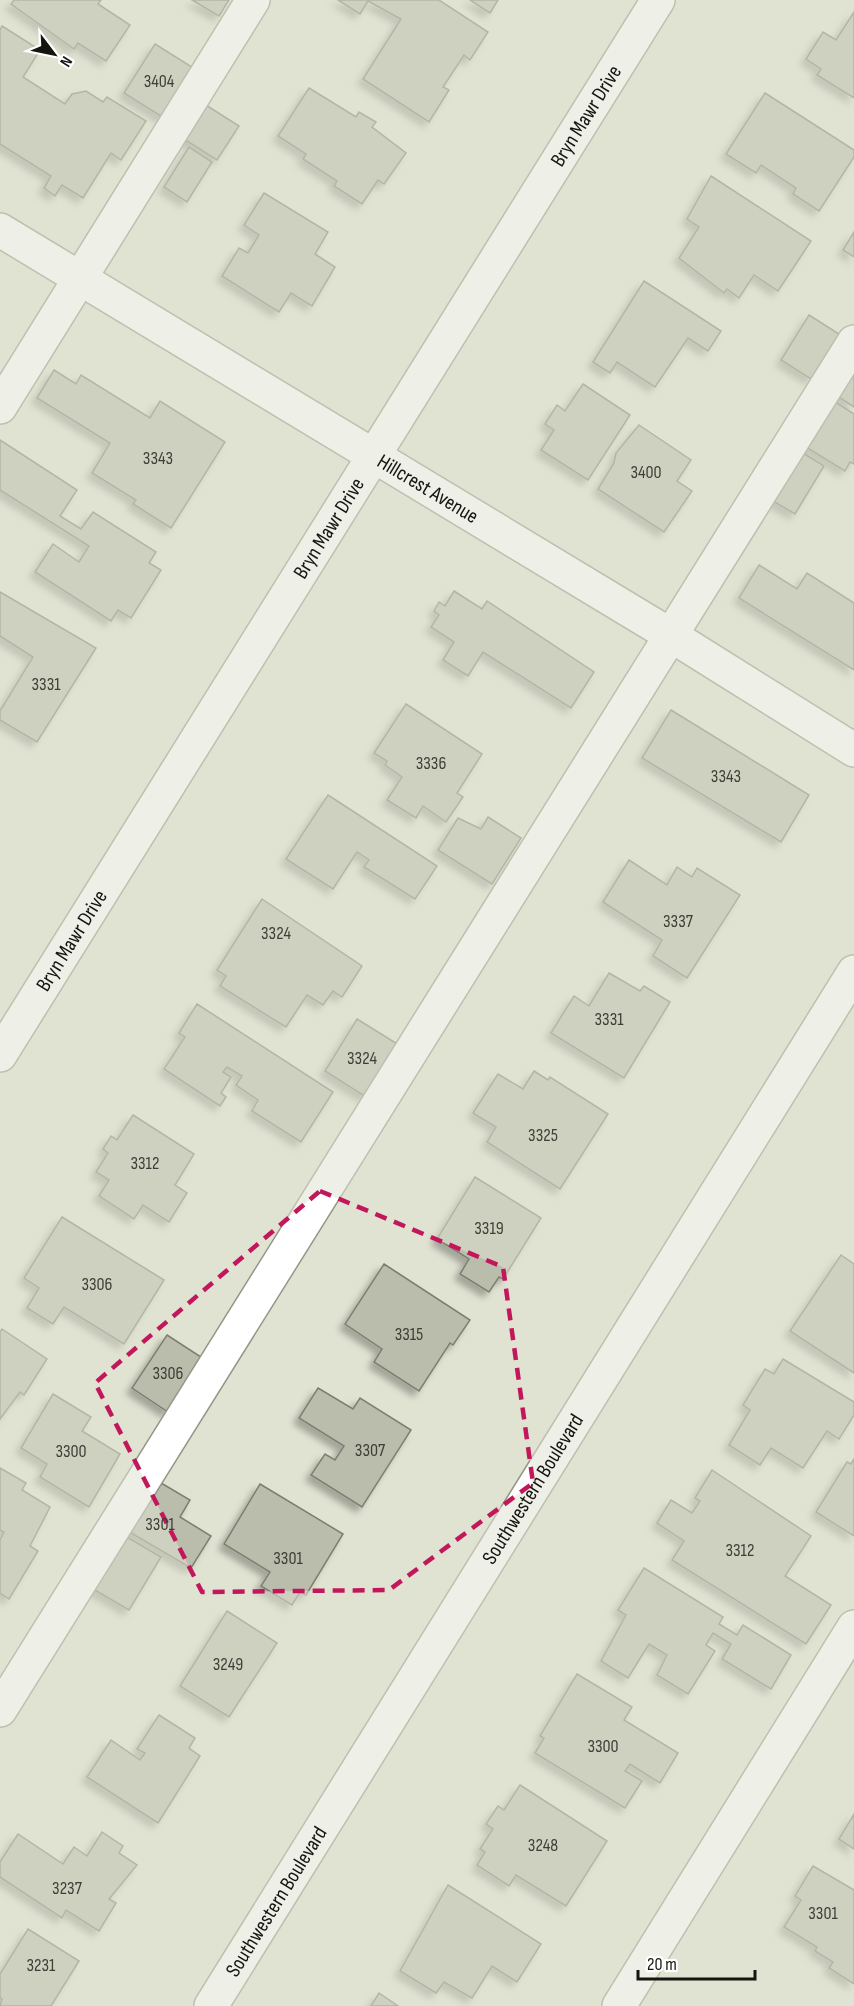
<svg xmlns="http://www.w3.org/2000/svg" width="854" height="2006" font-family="'Sofia Sans Condensed',sans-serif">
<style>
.building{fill:#babcac;stroke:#7d7f70;stroke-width:1.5;filter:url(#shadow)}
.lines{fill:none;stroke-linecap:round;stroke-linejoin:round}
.minor-casing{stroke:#949687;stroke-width:36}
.minor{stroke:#fff;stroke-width:33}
.marked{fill:none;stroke:#c2185b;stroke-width:4.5;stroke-dasharray:12 8;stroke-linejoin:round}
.labels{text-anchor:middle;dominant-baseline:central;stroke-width:6;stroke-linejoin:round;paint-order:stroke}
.number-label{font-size:18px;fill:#3e3f37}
.street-label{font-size:21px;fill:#151510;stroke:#fff}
</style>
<defs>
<filter id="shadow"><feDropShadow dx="-5.5" dy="5.5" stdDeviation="3" flood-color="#0004"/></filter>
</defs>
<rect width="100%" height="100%" fill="#e0e2d2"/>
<g class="building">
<path d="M14 0H101L98 4 130 25 106 61 78 43 74 49 11 4Z"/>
<path d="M192 0H229L219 16Z"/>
<path d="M338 0H439L488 32 470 60 464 55 443 87 449 90 429 122 363 79 401 19 368 1 360 14Z"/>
<path d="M470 0H498L490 13Z"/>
<path d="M854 12V98L817 75 821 69 806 59 823 32 836 40Z"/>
<path d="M2 26 40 50 23 77 65 104 72 94 86 91 103 102 107 97 146 121 121 160 111 153 83 198 62 185 55 196 44 188 51 176 0 144V30Z"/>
<path d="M155 44 195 69 164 118 124 93Z"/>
<path d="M309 88 356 117 359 112 376 122 372 127 406 153 384 184 378 180 362 204 334 186 337 181 303 159 306 154 278 136Z"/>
<path d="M765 93 854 150V157L819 211 793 194 796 188 761 165 756 173 726 154Z"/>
<path d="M198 100 239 126 217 160 176 134Z"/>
<path d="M189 147 212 162 187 202 164 187Z"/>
<path d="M711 176 811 241 778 291 754 275 739 298 727 289 724 293 679 258 699 227 687 219Z"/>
<path d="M264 193 328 232 315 254 335 267 312 306 291 293 279 312 222 276 239 248 248 253 259 235 244 225Z"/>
<path d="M854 232V257L843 250Z"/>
<path d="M644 281 721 331 708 351 688 338 655 387 617 362 610 373 593 362Z"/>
<path d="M809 315 839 334 811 379 781 360Z"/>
<path d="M854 347V407L828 390Z"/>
<path d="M54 370 76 384 81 375 150 418 160 401 225 442 171 528 133 504 136 500 92 473 110 443 37 398Z"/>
<path d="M583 384 630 415 588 480 541 450 554 430 545 424 557 405 565 411Z"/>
<path d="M829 398 854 414V464L850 462 845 471 801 444Z"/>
<path d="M639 425 691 460 677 481 692 491 664 532 598 489 614 463 616 453Z"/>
<path d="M0 440 77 490 60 516 81 529 93 512 156 552 149 563 161 570 131 618 118 610 111 621 35 572 53 544 79 562 89 546 0 490Z"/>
<path d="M795 448 824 466 795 514 766 497Z"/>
<path d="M759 565 797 589 807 573 854 603V670L739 598Z"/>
<path d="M454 591 482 609 487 601 594 672 571 708 483 652 468 676 443 660 454 642 431 627 439 615 434 611 439 602 445 606Z"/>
<path d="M0 592 96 648 37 742 0 720V711L33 657 0 636Z"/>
<path d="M406 704 482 754 457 793 463 797 446 822 423 806 416 818 387 800 402 777 385 765 387 761 374 753Z"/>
<path d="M671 710 809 795 781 842 642 758Z"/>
<path d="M328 795 437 866 415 899 364 867 369 860 357 852 333 889 286 859Z"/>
<path d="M488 817 521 838 492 884 438 850 458 818 481 829Z"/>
<path d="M629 860 667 885 677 867 692 877 697 868 740 895 687 978 653 956 662 940 603 902Z"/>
<path d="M262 899 362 966 342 997 333 991 323 1005 307 995 286 1027 220 986 226 976 217 970Z"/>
<path d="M609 973 640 991 644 986 670 1002 624 1078 551 1033 574 996 589 1006Z"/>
<path d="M197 1004 333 1092 301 1142 252 1111 258 1100 236 1085 242 1076 227 1067 223 1072 231 1077 221 1093 226 1097 220 1106 164 1069 185 1037 179 1033Z"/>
<path d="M357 1019 399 1045 366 1097 325 1071Z"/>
<path d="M534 1071 548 1080 550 1077 608 1114 560 1189 487 1142 496 1127 473 1113 498 1074 523 1089Z"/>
<path d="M133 1115 194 1154 175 1185 187 1193 169 1222 143 1205 134 1219 99 1196 109 1180 96 1172 108 1153 103 1149 111 1136 117 1140Z"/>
<path d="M475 1177 541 1218 503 1279 499 1277 489 1292 460 1274 469 1259 437 1239Z"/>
<path d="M62 1217 164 1280 124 1344 64 1307 53 1324 27 1308 39 1288 24 1278Z"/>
<path d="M841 1255 854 1264V1373L790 1331Z"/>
<path d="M384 1264 470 1320 453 1345 450 1343 419 1391 374 1362 382 1349 345 1324Z"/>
<path d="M2 1329 47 1359 24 1395 20 1392 0 1419V1332Z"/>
<path d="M167 1335 204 1359 168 1412 132 1388Z"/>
<path d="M783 1359 854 1402V1415L839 1439 827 1431 803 1468 771 1448 760 1465 729 1445 750 1410 743 1405 765 1369 774 1374Z"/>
<path d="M318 1388 353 1409 360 1398 411 1430 362 1507 311 1475 325 1454 335 1460 344 1446 299 1418Z"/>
<path d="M53 1394 91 1417 82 1431 120 1454 89 1507 40 1477 47 1464 21 1448Z"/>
<path d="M854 1459V1536L816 1512 847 1462 851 1464Z"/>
<path d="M0 1468 26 1483 22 1490 50 1507 30 1546 38 1551 9 1599 0 1593V1540L4 1532 0 1530Z"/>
<path d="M712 1470 811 1536 785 1576 831 1605 806 1644 672 1560 684 1541 657 1523 671 1500 692 1513 700 1501 695 1498Z"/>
<path d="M156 1480 190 1500 180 1517 211 1536 191 1568 126 1530Z"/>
<path d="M260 1484 343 1534 306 1595 300 1592 292 1605 261 1586 270 1572 224 1544Z"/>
<path d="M120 1533 161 1557 129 1610 88 1586Z"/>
<path d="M644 1568 723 1617 719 1624 737 1635 743 1625 791 1655 771 1689 722 1659 731 1644 713 1633 706 1645 715 1651 688 1694 657 1675 667 1655 649 1644 628 1678 601 1661 626 1615 618 1610Z"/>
<path d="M227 1611 277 1643 229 1717 180 1686Z"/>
<path d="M577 1674 632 1707 624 1720 678 1753 660 1783 630 1764 625 1771 642 1781 625 1808 535 1753 544 1738 540 1736Z"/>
<path d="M159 1715 195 1738 189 1748 200 1756 158 1823 87 1777 111 1740 140 1760 145 1753 137 1749Z"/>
<path d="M520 1785 607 1841 566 1906 516 1875 509 1886 477 1865 485 1852 480 1849 493 1829 486 1824 498 1806 504 1810Z"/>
<path d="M854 1814V1849L839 1839Z"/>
<path d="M102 1832 123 1846 119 1853 137 1865 109 1899 116 1903 99 1931 66 1910 62 1918 0 1877V1862L18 1834 63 1864 74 1847 87 1856Z"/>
<path d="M813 1866 854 1890V1984L829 1968 833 1962 815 1951 817 1947 784 1927 801 1900 795 1896Z"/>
<path d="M448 1885 541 1944 517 1982 492 1966 472 1998 444 1982 436 1993 400 1971Z"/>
<path d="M28 1929 79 1961 51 2006H0L2 1999 0 1998V1974Z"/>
<path d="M379 1993 398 2006H371Z"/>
</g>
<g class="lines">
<defs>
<g id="minor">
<path id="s1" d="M0 230 672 636 854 750"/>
<path d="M0 407 253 0"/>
<path id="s2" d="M0 1055 658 0"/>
<path d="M0 1710 854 342"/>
<path id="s3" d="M211 2006 854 972"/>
<path d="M619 2006 854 1627"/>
</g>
</defs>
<use href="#minor" class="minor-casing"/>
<use href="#minor" class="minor"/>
</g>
<path d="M0 0H854V2006H0ZM320 1191 503 1267 533 1483 389 1590 202 1592 95 1383Z" fill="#e0e2d2" fill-opacity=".55" fill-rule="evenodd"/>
<path class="marked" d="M320 1191 503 1267 533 1483 389 1590 202 1592 95 1383Z"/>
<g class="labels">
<g class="number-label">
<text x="159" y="81">3404</text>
<text x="158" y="458">3343</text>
<text x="646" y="472">3400</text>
<text x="46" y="684">3331</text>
<text x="431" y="763">3336</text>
<text x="726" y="776">3343</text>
<text x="678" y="921">3337</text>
<text x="276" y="933">3324</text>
<text x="609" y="1019">3331</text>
<text x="362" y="1058">3324</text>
<text x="543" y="1135">3325</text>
<text x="145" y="1163">3312</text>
<text x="489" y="1228">3319</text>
<text x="97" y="1284">3306</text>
<text x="409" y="1334">3315</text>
<text x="168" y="1373">3306</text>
<text x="370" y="1450">3307</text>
<text x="71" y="1451">3300</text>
<text x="160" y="1524">3301</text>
<text x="740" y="1550">3312</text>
<text x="288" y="1558">3301</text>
<text x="228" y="1664">3249</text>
<text x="603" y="1746">3300</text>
<text x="543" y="1845">3248</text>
<text x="67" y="1888">3237</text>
<text x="823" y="1913">3301</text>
<text x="41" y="1965">3231</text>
</g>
<g class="street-label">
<text stroke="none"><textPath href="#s2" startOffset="1107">Bryn Mawr Drive</textPath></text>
<text stroke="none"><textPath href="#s1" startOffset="500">Hillcrest Avenue</textPath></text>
<text stroke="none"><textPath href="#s2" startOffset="621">Bryn Mawr Drive</textPath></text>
<text stroke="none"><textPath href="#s2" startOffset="135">Bryn Mawr Drive</textPath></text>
<text stroke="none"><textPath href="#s3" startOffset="609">Southwestern Boulevard</textPath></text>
<text stroke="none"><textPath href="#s3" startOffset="123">Southwestern Boulevard</textPath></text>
</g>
</g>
<g transform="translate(54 54) rotate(122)" stroke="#ffffff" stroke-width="4.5" paint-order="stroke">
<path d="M0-4.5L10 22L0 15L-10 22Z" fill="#151510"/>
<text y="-9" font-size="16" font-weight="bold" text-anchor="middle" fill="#151510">N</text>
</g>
<path d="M638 1970v9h117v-9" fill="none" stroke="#151510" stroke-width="3"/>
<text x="647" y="1970" font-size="18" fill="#151510" stroke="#ffffff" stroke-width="4.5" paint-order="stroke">20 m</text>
</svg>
